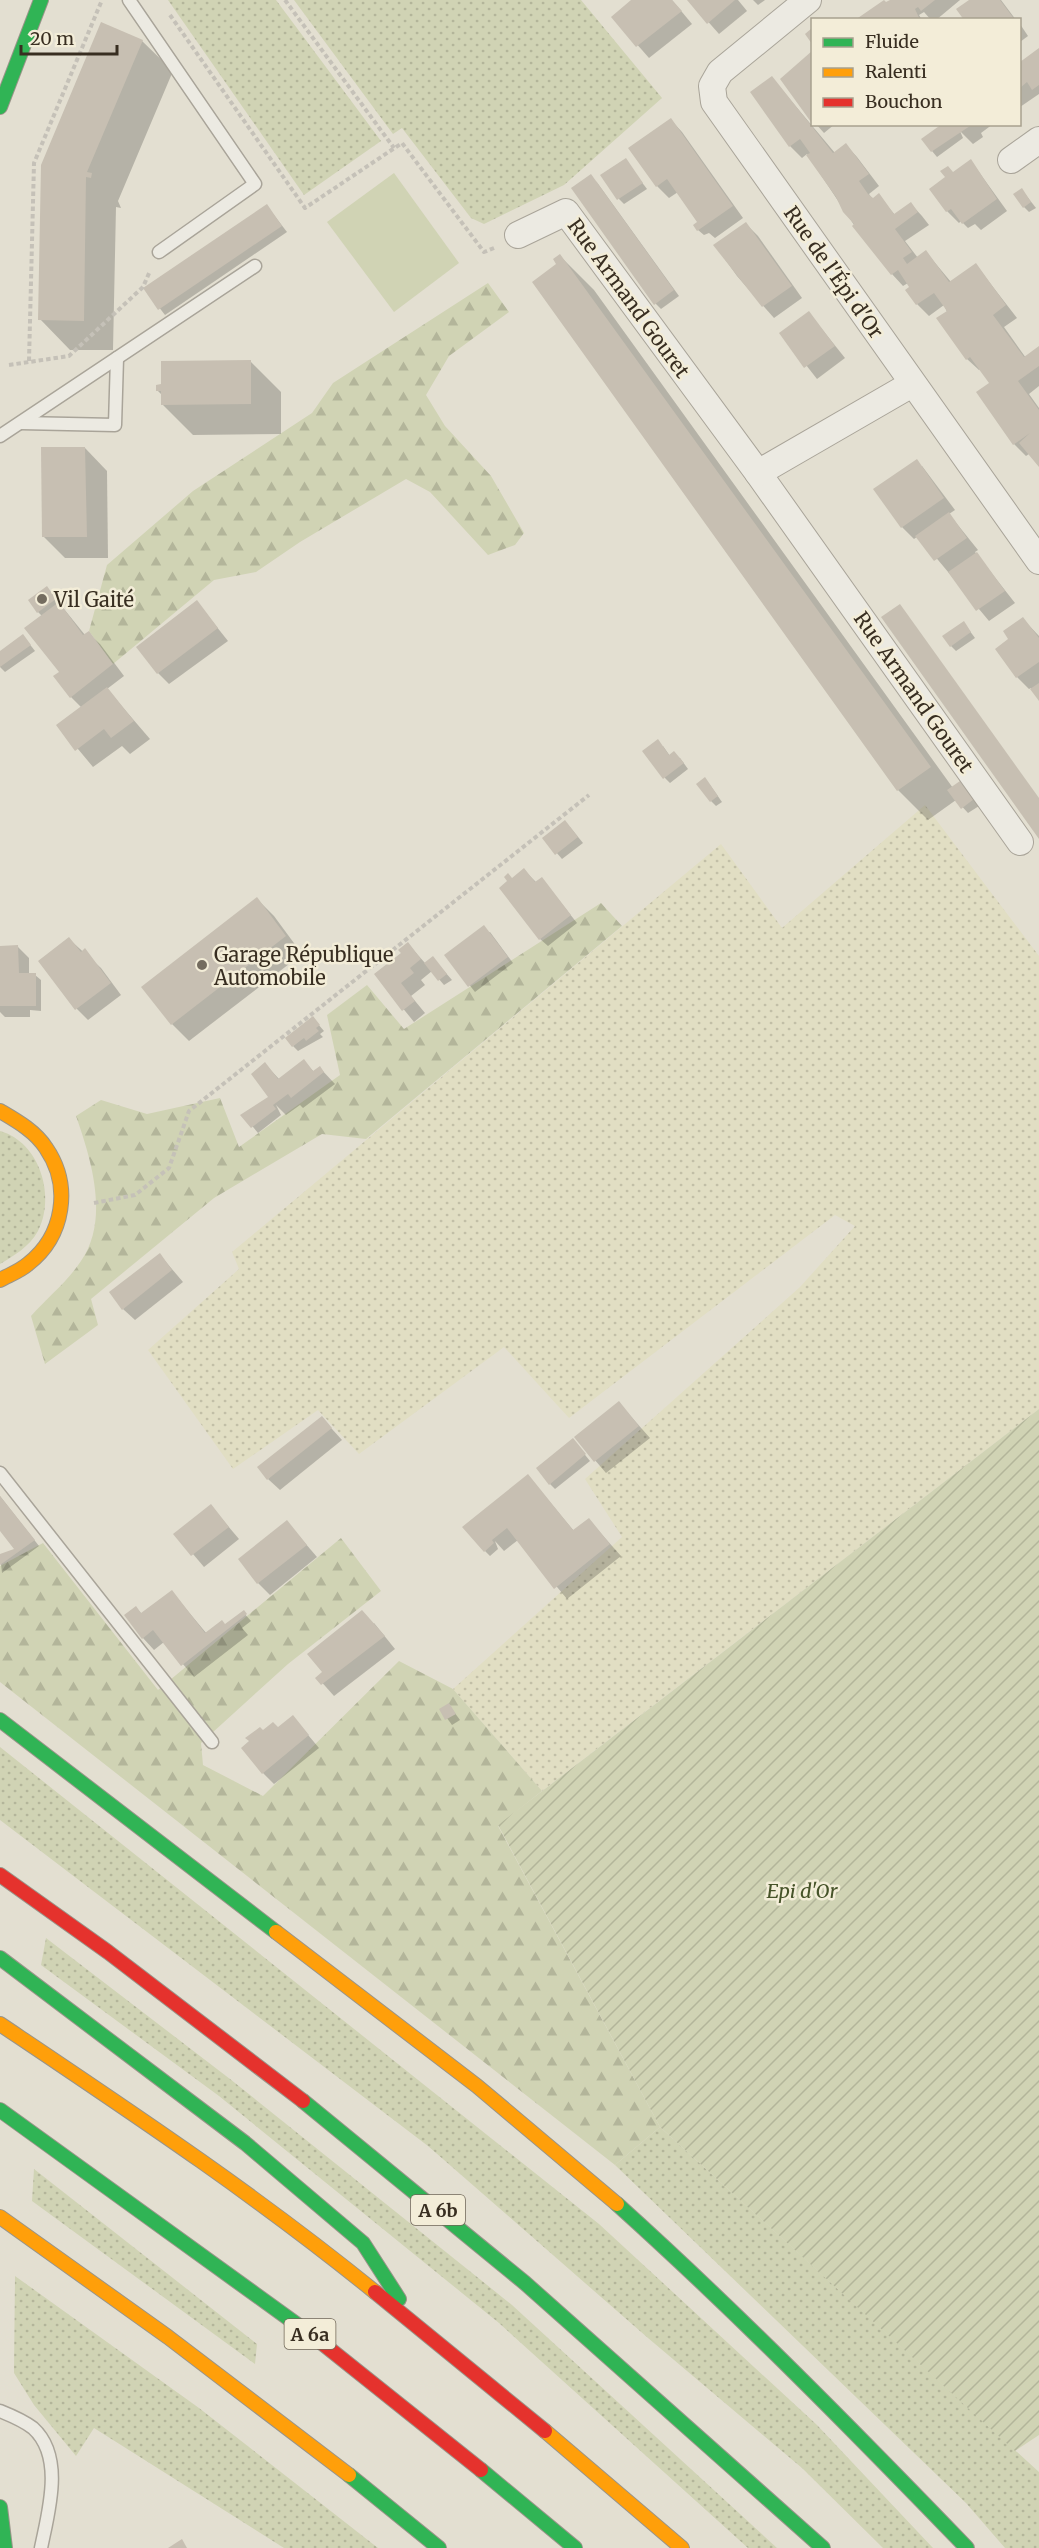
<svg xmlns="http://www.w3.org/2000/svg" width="1039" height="2548" font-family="Merriweather,serif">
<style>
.farmland{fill:url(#farmland-dots)}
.grass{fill:url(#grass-dots)}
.forest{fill:url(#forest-firs)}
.park{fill:#d0d3b4}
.garden{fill:url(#garden-furrows)}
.shadow{fill:#0003}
.building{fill:#c7bfb2}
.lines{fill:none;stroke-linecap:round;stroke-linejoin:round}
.lane-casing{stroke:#a9a499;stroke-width:15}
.street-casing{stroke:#a9a499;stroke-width:28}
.fast-casing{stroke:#999489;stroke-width:16}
.slow-casing{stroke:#999489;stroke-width:16}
.jam-casing{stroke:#999489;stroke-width:16}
.path{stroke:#c5c1b8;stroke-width:4;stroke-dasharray:4.5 3;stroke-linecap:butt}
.lane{stroke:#eceae2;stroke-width:12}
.street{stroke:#eceae2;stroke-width:26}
.fast{stroke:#30b455;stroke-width:14}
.slow{stroke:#ff9f0a;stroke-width:14}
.jam{stroke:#e5322d;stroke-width:14}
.poi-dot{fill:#746c5f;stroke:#f3edd8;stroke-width:2}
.labels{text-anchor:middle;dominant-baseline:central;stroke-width:5;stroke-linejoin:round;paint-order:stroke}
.shield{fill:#f3edd8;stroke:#706758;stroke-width:1.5}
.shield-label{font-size:18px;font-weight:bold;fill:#382e21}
.street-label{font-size:20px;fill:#382e21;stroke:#f3edd8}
.poi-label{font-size:20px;fill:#382e21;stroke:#f3edd8;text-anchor:start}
.park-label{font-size:20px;font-style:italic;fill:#465329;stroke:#f3edd8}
</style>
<defs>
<pattern id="farmland-dots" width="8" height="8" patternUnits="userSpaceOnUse" patternTransform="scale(1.5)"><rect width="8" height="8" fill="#e1dec3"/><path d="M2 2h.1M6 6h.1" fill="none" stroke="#c2bfa7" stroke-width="1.8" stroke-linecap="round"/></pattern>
<pattern id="grass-dots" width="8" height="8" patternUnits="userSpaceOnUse" patternTransform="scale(1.5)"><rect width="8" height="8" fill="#d0d3b4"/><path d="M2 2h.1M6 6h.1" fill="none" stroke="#b3b59a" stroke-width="1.8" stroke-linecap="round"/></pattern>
<pattern id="forest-firs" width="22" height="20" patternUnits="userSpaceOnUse" patternTransform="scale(1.5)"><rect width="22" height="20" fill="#d0d3b4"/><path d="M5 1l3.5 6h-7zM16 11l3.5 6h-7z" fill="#b3b59a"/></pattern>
<pattern id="garden-furrows" width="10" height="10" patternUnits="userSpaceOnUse" patternTransform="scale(1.5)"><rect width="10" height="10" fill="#d0d3b4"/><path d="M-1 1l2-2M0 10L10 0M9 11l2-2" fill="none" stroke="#b3b59a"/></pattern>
</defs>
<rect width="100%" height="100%" fill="#e3dfd1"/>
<path class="farmland" d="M925 805 1039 956V1409L542 1791 453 1689 622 1537 585 1479 800 1287 855 1226 835 1215 569 1418 504 1347 359 1454 318 1410 233 1469 148 1350 239 1269 232 1252 721 844 782 928Z"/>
<g class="grass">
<path d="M168 0H276L381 141 304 195Z"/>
<path d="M294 0H581L662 98 564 185 484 224 471 218 402 128 393 134Z"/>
<path d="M0 1131C40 1142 56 1197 38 1231 29 1247 15 1255 0 1264Z"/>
<path d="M0 1747 599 2224 817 2425 933 2548H883L802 2468 648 2338 428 2146 0 1820Z"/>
<path d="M46 1938 230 2079 512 2305 777 2548H748L499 2323 219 2096 41 1965Z"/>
<path d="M660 2127 1039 2472V2548H1005L966 2503 615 2165Z"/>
<path d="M34 2169 257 2344 255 2364 32 2201Z"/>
<path d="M15 2276 199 2408 378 2548H284L94 2428 76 2456 34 2405 14 2373Z"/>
</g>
<g class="forest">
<path d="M488 283 509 312 449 356 426 395 445 426 491 476 524 533 515 545 488 555 430 492 406 479 300 542 256 572 214 580 113 664 89 631 107 565 193 491 312 413 333 383Z"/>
<path d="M601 903 622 926 366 1139 322 1134 214 1198 91 1299 98 1325 45 1364 31 1316C47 1298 68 1281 81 1261 110 1219 91 1159 76 1116L101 1100 147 1114 220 1098 239 1147 340 1075 327 1015 367 985 404 1029Z"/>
<path d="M341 1538 381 1591 288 1664 201 1743 203 1765 263 1796 399 1661 453 1689 542 1791 498 1826 660 2127 615 2165 0 1682V1566L43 1543 158 1690Z"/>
</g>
<path class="park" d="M394 173 459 263 394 312 327 222Z"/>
<path class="garden" d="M1039 1409V2435L1015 2451 660 2127 498 1825Z"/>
<g class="shadow">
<path d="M634 0H672L692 24 649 58 613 17Z"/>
<path d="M689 0H738L747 11 719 34Z"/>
<path d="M753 0H765L758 5Z"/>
<path d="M892 0H960L936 20H931L924 12 919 15 922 20H858Z"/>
<path d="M971 0H1001L1016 20H965Z"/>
<path d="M1020 24 1028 36 1020 42Z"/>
<path d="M142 41 173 71 118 201 121 208 116 207 113 350H70L40 319 43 165Z"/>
<path d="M1039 49V94L1020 107V64Z"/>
<path d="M812 53V121L782 79Z"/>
<path d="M772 78 835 153 846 145 857 157 879 186 869 194 874 201 879 196 895 215 911 204 922 216 929 225 905 241 918 258 926 252 951 282 976 265 1017 318 1004 327 1026 358 1039 348V386L1029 394 1039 408V466L1029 454 1026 456 1014 444 978 392 991 383 980 369 979 370 967 359 944 305 929 316 917 304 907 290 911 287 908 283 903 286 892 274 862 237 807 154 802 158 790 146Z"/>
<path d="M671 120 682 132 743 218 715 238 709 233 704 235 698 230 697 223 703 227 678 192 669 198 657 186 630 148Z"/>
<path d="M816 124H835L824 133Z"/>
<path d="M956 124H993L981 133 983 137 973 144 960 131 963 138 937 157 932 151Z"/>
<path d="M625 160 647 189 624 204 619 199Z"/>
<path d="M971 161 1007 211 981 230 975 224 968 228 961 221 959 223 947 211V178Z"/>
<path d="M596 181 679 296 661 309 656 304Z"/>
<path d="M1022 190 1036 208 1029 212 1024 207Z"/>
<path d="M267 206 287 232 165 315 145 289Z"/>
<path d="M746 224 758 236 802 298 774 318 737 276 715 245Z"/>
<path d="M560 256 594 290 953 788H965L979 806 968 813 956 800 928 820 898 790 559 264Z"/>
<path d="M809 313 845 358 817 379 781 333Z"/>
<path d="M251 362 281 392V434L193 435 163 405 162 395 157 390Z"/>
<path d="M85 448 107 471 108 558H65L43 536Z"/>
<path d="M922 466 955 510 949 514 978 550 975 552 1015 603 989 621 918 536 914 539 902 527Z"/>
<path d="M47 588 85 635 88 633 100 644 124 676 107 689 150 739 130 754 122 746 93 767 58 725 82 708 71 697 42 616 38 612Z"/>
<path d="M197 602 228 641 169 684 158 673Z"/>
<path d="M1023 619 1039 636V699L1031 688 1029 689 1017 677 997 649 1010 639Z"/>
<path d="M964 623 975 638 956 651 951 646Z"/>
<path d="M28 642 35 651 5 672 0 667V653Z"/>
<path d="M663 746 670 756 680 758 688 769 670 783 665 778Z"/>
<path d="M710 785 722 802 716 806 711 801Z"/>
<path d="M570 827 583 843 562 859 544 838Z"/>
<path d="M524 870 537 883 542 879 577 923 548 946 540 939Z"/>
<path d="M257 899 274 916 302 954 189 1041 172 1024Z"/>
<path d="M490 932 513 963 475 992 446 955Z"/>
<path d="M69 939 101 968 121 995 88 1020 77 1009Z"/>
<path d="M408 944 425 963 438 964 452 980 444 985 432 971 421 980 425 985 411 996 425 1013 414 1022 376 975 403 953Z"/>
<path d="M0 947H18L29 958V974L35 975 41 980V1011L30 1010V1017H5L0 1012Z"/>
<path d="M318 1024 324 1031 320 1034 323 1037 298 1051 293 1046Z"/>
<path d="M304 1061 314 1072 320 1068 335 1084 303 1108 300 1105 286 1115 276 1105 281 1115 258 1133 243 1115 270 1098 265 1064 280 1080Z"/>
<path d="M160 1255 183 1282 135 1320 123 1309Z"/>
<path d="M619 1403 650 1438 606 1473 576 1438Z"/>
<path d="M322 1418 342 1440 280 1490 268 1479Z"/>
<path d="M573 1440 590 1461 555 1489 550 1484Z"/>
<path d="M528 1476 574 1531 589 1520 621 1556 567 1599 518 1540 504 1551 495 1541 498 1549 490 1556 485 1551Z"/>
<path d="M0 1496 39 1546 2 1573 0 1555 17 1550 0 1528Z"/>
<path d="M211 1506 239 1539 204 1567 176 1534Z"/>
<path d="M287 1522 317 1557 270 1595 258 1583Z"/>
<path d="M172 1592 207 1634 225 1626 243 1612 251 1621 242 1628 248 1635 194 1677 164 1642 154 1650 143 1638 136 1608 142 1614Z"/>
<path d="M374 1623 395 1649 334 1696 318 1678Z"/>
<path d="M449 1705 460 1720 452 1725 441 1710Z"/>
<path d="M293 1717 319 1748 274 1784 263 1773V1732L278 1729Z"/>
</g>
<g class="building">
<path d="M631 0H672L682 11 636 47 611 17Z"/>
<path d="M687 0H735L707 24Z"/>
<path d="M884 0 886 2 890 0H935L921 11 918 7 915 9 920 20H855Z"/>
<path d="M969 0H1000L1015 20H964L956 9Z"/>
<path d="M101 22 143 40 87 172 92 173 91 178 86 177 84 321 38 320 41 165Z"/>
<path d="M812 28V44L805 34Z"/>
<path d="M1039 48V85L1032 90 1027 82 1020 88V62Z"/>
<path d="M812 51V121L811 122 780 79Z"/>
<path d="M772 76 833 153 846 143 869 174 859 181 868 194 873 198 879 193 894 214 911 202 918 212 895 229 912 252 903 258 907 264 926 250 949 282 976 263 1006 305 993 315 1024 357 1039 346V366L1018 381 1039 410V467L1019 443 1030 433 1013 445 976 392 989 383 970 357 966 360 936 318 947 311 934 293 916 305 905 290 909 287 898 270 891 275 852 226 854 224 843 212 836 197 806 155 810 153 800 139 789 147 750 92Z"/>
<path d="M671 118 733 206 697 231 693 225 697 222 667 179 656 187 628 148Z"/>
<path d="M942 124H973L931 152 921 139Z"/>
<path d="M626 158 643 183 617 200 600 175Z"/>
<path d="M971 159 997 199 962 224 951 209 946 212 929 189 945 177 940 171 948 166 953 172Z"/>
<path d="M591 174 674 290 654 305 571 188Z"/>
<path d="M1022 188 1031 202 1023 208 1013 194Z"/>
<path d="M267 204 282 226 158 310 143 288Z"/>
<path d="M746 222 792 286 762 307 713 245Z"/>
<path d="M560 254 931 767 897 791 532 282 556 264 553 259Z"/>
<path d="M809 311 835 346 804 368 779 333Z"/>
<path d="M251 360V404L161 405V391H156V385L161 384V361Z"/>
<path d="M41 447H85L87 537H42Z"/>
<path d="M917 459 944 498 901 528 873 489Z"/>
<path d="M949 512 967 538 934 561 915 536Z"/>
<path d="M977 552 1005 591 976 611 948 572Z"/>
<path d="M47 586 56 599 37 613 28 600Z"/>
<path d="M197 600 218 628 157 674 136 647Z"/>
<path d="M59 602 83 635 89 631 113 664 70 698 53 676 59 672 24 628Z"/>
<path d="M900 604 1039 798V839L881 617Z"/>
<path d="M1023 617 1039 638V662L1016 678 995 649 1008 639 1003 631Z"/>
<path d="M964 621 971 632 950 647 942 636Z"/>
<path d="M23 634 31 645 0 667V651Z"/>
<path d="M1039 683V701L1030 689Z"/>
<path d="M107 687 134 721 111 738 104 729 75 751 56 725Z"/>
<path d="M658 739 669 755 674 751 684 763 663 779 642 751Z"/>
<path d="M705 777 718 796 710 802 696 784Z"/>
<path d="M960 781 974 799 961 809 947 790Z"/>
<path d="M565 820 578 837 555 855 542 838Z"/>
<path d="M524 868 535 882 542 877 571 915 539 940 499 888 507 881 504 877 508 873 512 878Z"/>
<path d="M257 897 286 936 171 1025 141 987Z"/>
<path d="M484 925 508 957 468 987 444 955Z"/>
<path d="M69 937 81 952 85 948 111 983 75 1010 38 961Z"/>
<path d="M408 942 421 959 410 968 414 973 401 983 415 1001 402 1011 374 974 401 953 398 950Z"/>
<path d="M18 945 19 973H36V1006H0V946Z"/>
<path d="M433 956 447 974 438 981 424 963Z"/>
<path d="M313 1016 320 1025 316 1028 319 1031 306 1041 304 1038 292 1047 285 1038Z"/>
<path d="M304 1059 313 1071 320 1066 324 1072 291 1098 288 1094 273 1105 276 1109 251 1128 240 1115 268 1097 251 1074 265 1062 278 1079Z"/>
<path d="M160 1253 172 1270 122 1310 109 1292Z"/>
<path d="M619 1401 639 1426 594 1462 574 1437Z"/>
<path d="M322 1416 332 1428 267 1480 257 1467Z"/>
<path d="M573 1438 586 1454 549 1485 536 1468Z"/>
<path d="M528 1474 573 1530 589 1518 610 1544 554 1589 507 1528 492 1540 494 1543 484 1552 462 1527Z"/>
<path d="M0 1496 35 1540 0 1565V1554L14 1549 0 1531Z"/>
<path d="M211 1504 229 1527 191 1556 173 1534Z"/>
<path d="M287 1520 307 1545 257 1584 238 1559Z"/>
<path d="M172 1590 205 1633 222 1620 225 1624 244 1610 247 1614 181 1666 153 1630 142 1639 124 1615 136 1606 141 1613Z"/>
<path d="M362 1610 385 1636 321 1685 315 1678 322 1672 307 1654Z"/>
<path d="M449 1703 456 1714 445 1720 439 1709Z"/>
<path d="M293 1715 309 1735 262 1774 241 1748 249 1741 245 1738 260 1727 263 1730 273 1722 278 1727Z"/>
<path d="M182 2539 187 2548H168Z"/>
</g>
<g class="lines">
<defs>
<g id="lane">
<path d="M129 0 255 184 159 252"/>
<path d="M21 423 115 425 117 358"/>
<path d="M0 436 255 266"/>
<path d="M0 1473 212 1742"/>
<path d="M0 2411C10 2415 24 2421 33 2428 65 2457 48 2513 41 2548"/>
</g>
<g id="street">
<path d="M808 0 720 72 712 86 714 102 1039 561"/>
<path d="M1011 160 1039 140"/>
<path d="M518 235 566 212 758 473 1020 842"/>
<path d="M758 473 912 384"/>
</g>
<g id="fast">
<path d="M0 107 41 0"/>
<path d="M0 1720 276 1932"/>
<path d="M0 1958 245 2143 363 2243 399 2299"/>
<path d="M303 2101 525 2283 823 2548"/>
<path d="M0 2110 317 2339"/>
<path d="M617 2204C739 2314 853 2430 967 2548"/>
<path d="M481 2470 575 2548"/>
<path d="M349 2475 439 2548"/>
<path d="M0 2507 5 2548"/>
</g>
<g id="slow">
<path d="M0 1111C17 1121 35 1131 46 1148 72 1186 64 1236 28 1264 20 1271 9 1275 0 1280"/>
<path d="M276 1932 477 2086 617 2204"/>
<path d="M0 2024C128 2110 256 2195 375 2292"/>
<path d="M0 2217 168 2337 349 2475"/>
<path d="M545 2431 682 2548"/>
</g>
<g id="jam">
<path d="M0 1875 108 1952 303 2101"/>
<path d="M375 2292 545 2431"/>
<path d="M317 2339 481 2470"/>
</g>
</defs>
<use href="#lane" class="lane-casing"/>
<use href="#street" class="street-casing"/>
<use href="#fast" class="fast-casing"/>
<use href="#slow" class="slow-casing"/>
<use href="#jam" class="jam-casing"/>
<g class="path">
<path d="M285 0 394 148"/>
<path d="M170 15 305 208 402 143 484 252 494 248"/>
<path d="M29 361 34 163 102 0"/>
<path d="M9 365 69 356 143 287 150 271"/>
<path d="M94 1203 135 1195 169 1168 189 1111 589 795"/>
</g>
<use href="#lane" class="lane"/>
<use href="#street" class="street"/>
<use href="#fast" class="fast"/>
<use href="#slow" class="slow"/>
<use href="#jam" class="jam"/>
</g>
<g class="poi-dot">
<circle cx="42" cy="599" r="6"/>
<circle cx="202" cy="965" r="6"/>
</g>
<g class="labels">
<g class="shield">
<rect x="411" y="2195" width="54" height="30" rx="4.5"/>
<rect x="284.5" y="2319" width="51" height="30" rx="4.5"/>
</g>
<g class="shield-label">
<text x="438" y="2210">A 6b</text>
<text x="310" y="2334">A 6a</text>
</g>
<g class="street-label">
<text transform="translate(834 272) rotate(55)">Rue de l'Épi d'Or</text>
<text transform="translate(629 298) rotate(54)">Rue Armand Gouret</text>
<text transform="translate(914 692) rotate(55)">Rue Armand Gouret</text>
</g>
<g class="poi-label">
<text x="54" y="599">Vil Gaité</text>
<text x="214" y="954">Garage République<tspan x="214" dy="23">Automobile</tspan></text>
</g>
<g class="park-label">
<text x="802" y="1890">Epi d'Or</text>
</g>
</g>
<rect x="811" y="18" width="210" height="108" fill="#f3edd8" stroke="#a8a18f" stroke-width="1.5"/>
<rect x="823" y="38" width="30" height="9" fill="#30b455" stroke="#a8a18f" stroke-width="1.5"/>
<text x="865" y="48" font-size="18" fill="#382e21">Fluide</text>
<rect x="823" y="68" width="30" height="9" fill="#ff9f0a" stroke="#a8a18f" stroke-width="1.5"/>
<text x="865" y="78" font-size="18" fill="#382e21">Ralenti</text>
<rect x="823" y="98" width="30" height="9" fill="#e5322d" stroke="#a8a18f" stroke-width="1.5"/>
<text x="865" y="108" font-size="18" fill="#382e21">Bouchon</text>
<path d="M21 45v9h96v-9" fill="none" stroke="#382e21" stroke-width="3"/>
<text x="30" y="45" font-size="18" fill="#382e21" stroke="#f3edd8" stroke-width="4.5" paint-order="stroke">20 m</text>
</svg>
